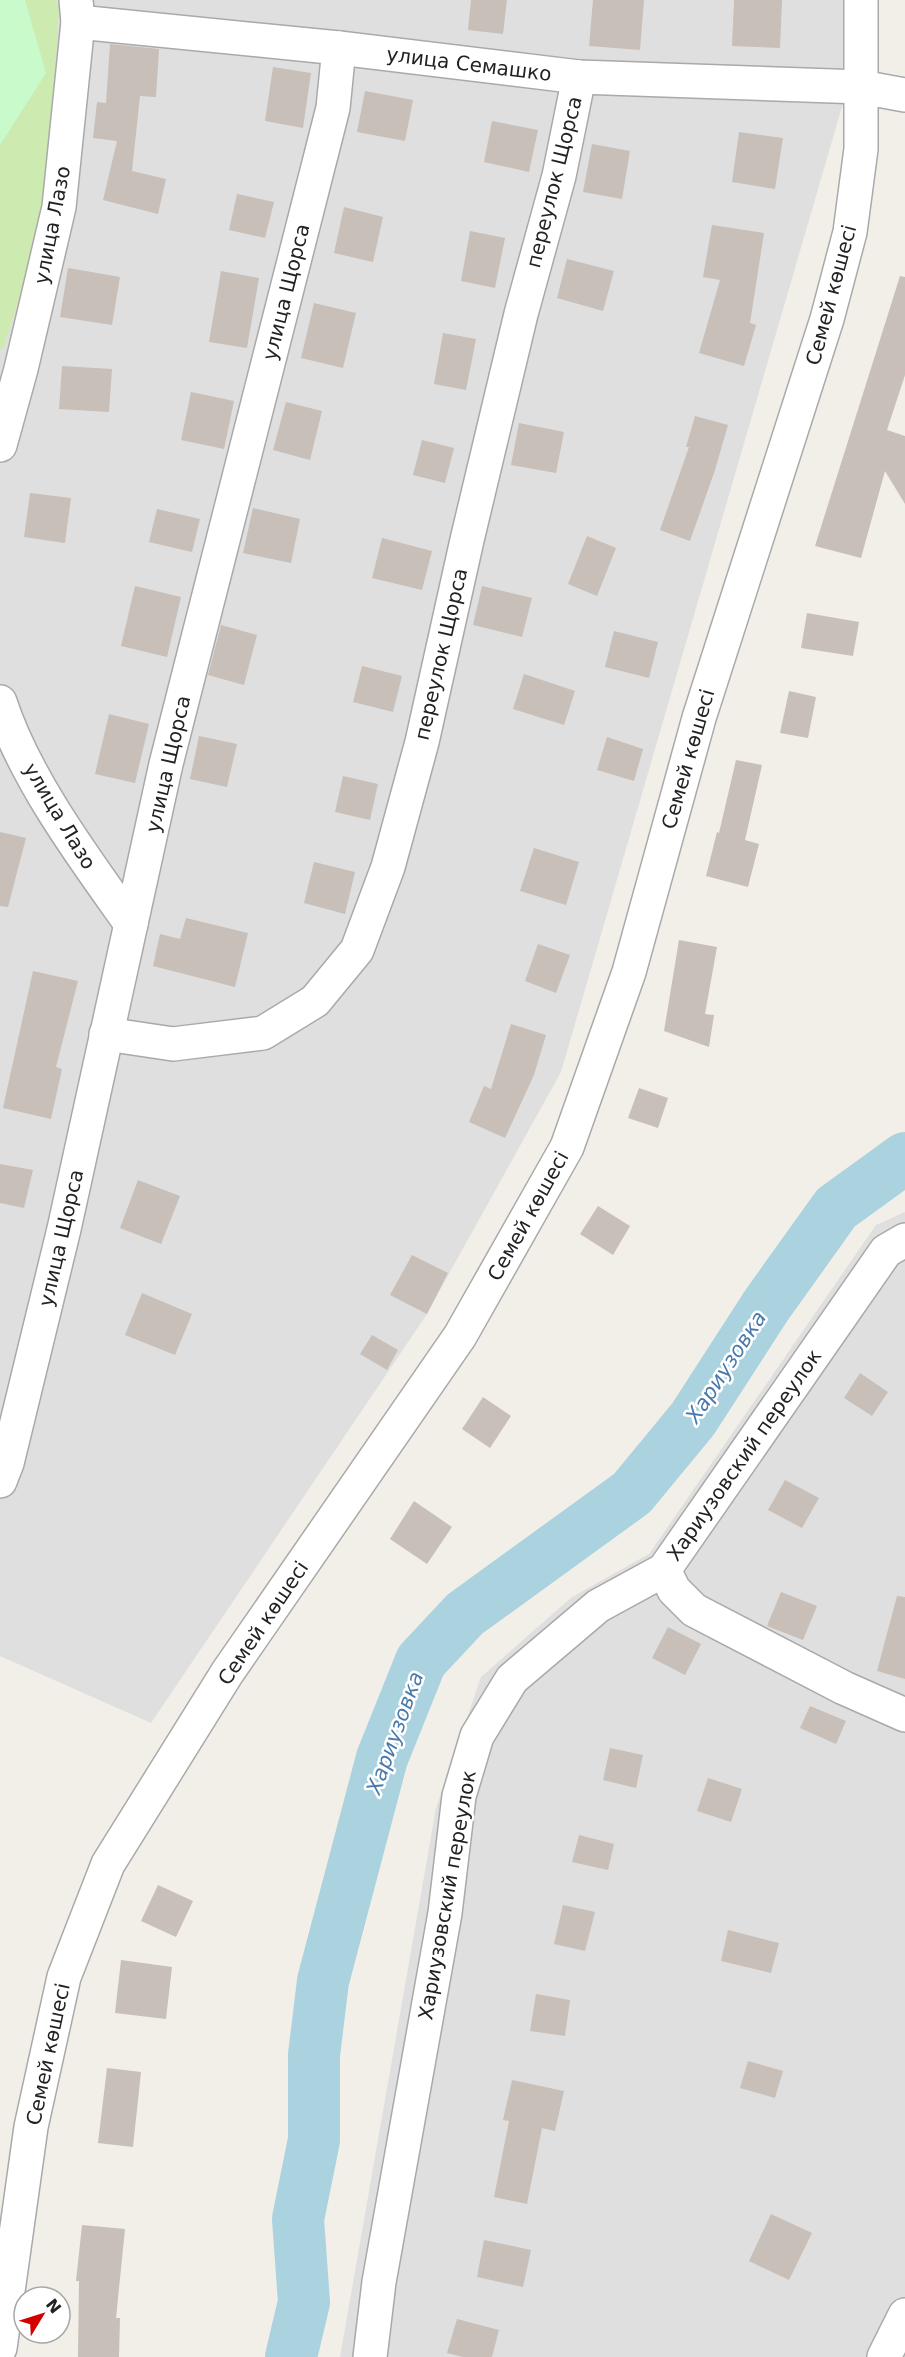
<svg xmlns="http://www.w3.org/2000/svg" width="905" height="2357" font-family="'DejaVu Sans',sans-serif">
<style>
.residential{fill:#e0dfdf}
.grass{fill:#cdebb0}
.park{fill:#c8facc}
.lines{fill:none;stroke-linecap:round;stroke-linejoin:round}
.river{stroke:#aad3df;stroke-width:52}
.building{fill:#c7bfb8}
.minor-casing{stroke:#a9a9a9;stroke-width:36}
.minor{stroke:#fff;stroke-width:33}
.labels{text-anchor:middle;dominant-baseline:central;stroke-width:5;stroke-linejoin:round;paint-order:stroke}
.street-label{font-size:20px;fill:#222;stroke:#fff}
.water-label{font-size:21px;font-style:italic;fill:#4a7aab;stroke:#fff}
</style>
<rect width="100%" height="100%" fill="#f2efe9"/>
<g class="residential">
<path d="M25 0H852L846 93 561 1072 425 1317 151 1723 0 1656V145Z"/>
<path d="M905 1212V2357H340L436 1808 481 1677 572 1597 649 1554 876 1225Z"/>
</g>
<path class="grass" d="M0 0H56L59 9 47 209 3 350H0Z"/>
<path class="park" d="M0 0H25L46 73 0 145Z"/>
<g class="lines">
<path class="river" d="M291 2357 304 2302 298 2219 314 2140V2055L323 1981 382 1758 421 1661 465 1614 632 1493 693 1419 766 1306 836 1208 905 1158"/>
</g>
<g class="building">
<path d="M471 0H507L503 34 468 30Z"/>
<path d="M593 0H644L640 50 589 46Z"/>
<path d="M734 0H782L780 48 732 46Z"/>
<path d="M110 44 159 49 156 97 140 96 132 171 166 179 158 214 103 200 117 141 93 138 97 102 106 103Z"/>
<path d="M273 67 311 73 303 128 265 121Z"/>
<path d="M365 91 413 100 405 141 357 132Z"/>
<path d="M492 121 538 130 529 172 484 162Z"/>
<path d="M739 132 783 138 775 189 732 182Z"/>
<path d="M592 144 630 151 622 199 583 192Z"/>
<path d="M237 194 274 202 265 238 229 230Z"/>
<path d="M344 207 383 217 373 262 334 253Z"/>
<path d="M712 225 764 233 750 323 756 325 744 366 699 353 720 280 703 277Z"/>
<path d="M470 231 505 238 495 288 461 281Z"/>
<path d="M567 259 614 271 603 311 557 298Z"/>
<path d="M68 268 120 277 112 325 60 317Z"/>
<path d="M221 271 259 278 247 348 209 342Z"/>
<path d="M900 276 905 277V375L887 430 905 436V504L885 471 861 558 815 546Z"/>
<path d="M314 303 356 313 343 368 301 358Z"/>
<path d="M443 333 476 339 466 390 434 384Z"/>
<path d="M62 366 112 369 109 412 59 409Z"/>
<path d="M191 392 234 401 224 449 181 440Z"/>
<path d="M286 402 322 411 310 460 273 450Z"/>
<path d="M695 416 728 425 715 470 690 541 660 530 689 447H686Z"/>
<path d="M519 423 564 432 556 473 511 465Z"/>
<path d="M422 440 454 448 445 483 413 475Z"/>
<path d="M30 493 71 498 65 543 24 537Z"/>
<path d="M253 508 300 519 291 563 243 553Z"/>
<path d="M157 509 200 519 192 552 149 542Z"/>
<path d="M587 536 616 548 597 596 568 584Z"/>
<path d="M382 538 432 551 422 590 372 578Z"/>
<path d="M135 586 181 597 167 657 121 646Z"/>
<path d="M482 586 532 598 522 637 473 625Z"/>
<path d="M807 613 859 622 853 656 801 648Z"/>
<path d="M221 625 257 635 244 685 208 675Z"/>
<path d="M614 631 658 642 649 678 605 667Z"/>
<path d="M362 666 402 676 393 712 353 702Z"/>
<path d="M524 674 575 691 564 725 513 709Z"/>
<path d="M789 691 816 697 808 738 780 733Z"/>
<path d="M109 714 149 724 135 783 95 774Z"/>
<path d="M199 736 237 744 227 787 190 779Z"/>
<path d="M607 737 643 749 634 781 597 770Z"/>
<path d="M736 760 762 765 745 840 759 844 748 887 706 876 717 832 719 833Z"/>
<path d="M343 776 378 784 370 820 335 812Z"/>
<path d="M0 832 26 838 8 907 0 906Z"/>
<path d="M534 848 579 862 566 905 520 891Z"/>
<path d="M314 862 355 872 345 914 304 903Z"/>
<path d="M186 918 248 933 235 987 153 966 160 934 180 939Z"/>
<path d="M679 940 717 947 705 1014 714 1015 709 1047 664 1031Z"/>
<path d="M538 944 570 955 556 993 525 981Z"/>
<path d="M33 971 78 981 56 1067 62 1069 51 1119 3 1108Z"/>
<path d="M511 1024 546 1035 534 1075 505 1138 469 1122 484 1086 491 1089Z"/>
<path d="M639 1088 668 1098 658 1128 628 1118Z"/>
<path d="M0 1164 33 1170 24 1208 0 1203Z"/>
<path d="M138 1180 180 1196 161 1244 120 1228Z"/>
<path d="M598 1206 630 1226 613 1255 580 1234Z"/>
<path d="M412 1255 448 1273 427 1314 390 1295Z"/>
<path d="M142 1293 192 1314 175 1355 125 1335Z"/>
<path d="M372 1335 398 1350 387 1370 360 1354Z"/>
<path d="M860 1373 888 1392 872 1416 844 1398Z"/>
<path d="M483 1397 511 1416 490 1448 462 1429Z"/>
<path d="M785 1480 819 1498 802 1528 768 1510Z"/>
<path d="M414 1501 452 1527 427 1564 390 1539Z"/>
<path d="M781 1592 817 1606 803 1640 767 1626Z"/>
<path d="M897 1596 905 1597V1679L877 1671Z"/>
<path d="M668 1627 701 1644 685 1675 652 1658Z"/>
<path d="M810 1706 846 1721 836 1744 800 1728Z"/>
<path d="M610 1748 643 1755 636 1788 603 1780Z"/>
<path d="M708 1778 742 1789 731 1822 697 1811Z"/>
<path d="M579 1835 614 1844 608 1870 572 1862Z"/>
<path d="M158 1885 193 1901 176 1937 141 1921Z"/>
<path d="M563 1905 595 1912 585 1951 554 1944Z"/>
<path d="M728 1930 779 1943 771 1973 721 1961Z"/>
<path d="M121 1960 172 1967 166 2019 115 2013Z"/>
<path d="M536 1994 570 2000 565 2036 530 2031Z"/>
<path d="M748 2061 783 2071 775 2098 740 2088Z"/>
<path d="M107 2068 141 2072 133 2147 98 2143Z"/>
<path d="M512 2080 564 2091 555 2131 542 2128 527 2204 494 2197 509 2121 503 2120Z"/>
<path d="M771 2214 812 2233 789 2280 749 2261Z"/>
<path d="M82 2225 125 2229 116 2318H120L119 2357H78L79 2281H76Z"/>
<path d="M484 2240 531 2250 523 2287 477 2277Z"/>
<path d="M457 2319 499 2330 492 2357H463L447 2353Z"/>
</g>
<g class="lines">
<defs>
<g id="minor">
<path d="M78 22 339 48 579 77 861 87 905 95"/>
<path d="M0 445 21 369 59 207 78 22 76 0"/>
<path d="M0 702C25 779 84 858 131 924"/>
<path d="M106 1034 173 1044 263 1033 315 1001 357 950 388 867 422 742 467 540 521 314 559 176 579 77"/>
<path d="M0 1481 7 1463 64 1229 166 764 333 108 339 48"/>
<path d="M664 1570 674 1590 694 1610 844 1688 905 1715"/>
<path d="M0 2348 31 2127 64 1977 108 1864 227 1673 460 1336 567 1147 629 972 699 718 827 319 850 232 861 149V0"/>
<path d="M370 2357 379 2282 445 1913 459 1796 477 1736 512 1679 598 1606 664 1570 886 1251 905 1240"/>
<path d="M884 2357 905 2315"/>
</g>
</defs>
<use href="#minor" class="minor-casing"/>
<use href="#minor" class="minor"/>
</g>
<g class="labels">
<g class="street-label">
<text transform="translate(469 64) rotate(7)">улица Семашко</text>
<text transform="translate(554 182) rotate(-76)">переулок Щорса</text>
<text transform="translate(52 225) rotate(-79)">улица Лазо</text>
<text transform="translate(286 292) rotate(-76)">улица Щорса</text>
<text transform="translate(831 295) rotate(-75)">Семей көшесі</text>
<text transform="translate(441 654) rotate(-77)">переулок Щорса</text>
<text transform="translate(688 759) rotate(-74)">Семей көшесі</text>
<text transform="translate(168 764) rotate(-77)">улица Щорса</text>
<text transform="translate(60 816) rotate(59)">улица Лазо</text>
<text transform="translate(528 1216) rotate(-61)">Семей көшесі</text>
<text transform="translate(61 1238) rotate(-77)">улица Щорса</text>
<text transform="translate(744 1455) rotate(-55)">Хариузовский переулок</text>
<text transform="translate(263 1623) rotate(-56)">Семей көшесі</text>
<text transform="translate(447 1895) rotate(-80)">Хариузовский переулок</text>
<text transform="translate(48 2054) rotate(-78)">Семей көшесі</text>
</g>
<g class="water-label">
<text transform="translate(726 1367) rotate(-57)">Хариузовка</text>
<text transform="translate(395 1733) rotate(-70)">Хариузовка</text>
</g>
</g>
<g transform="translate(42 2315) rotate(52)"><circle r="28" fill="#ffffff" stroke="#a7a7a7" stroke-width="1.5"/>
<path d="M0-4.5L10 22L0 15L-10 22Z" fill="#d40000"/>
<text y="-9" font-size="16" font-weight="bold" text-anchor="middle" fill="#222222">N</text>
</g>
</svg>
